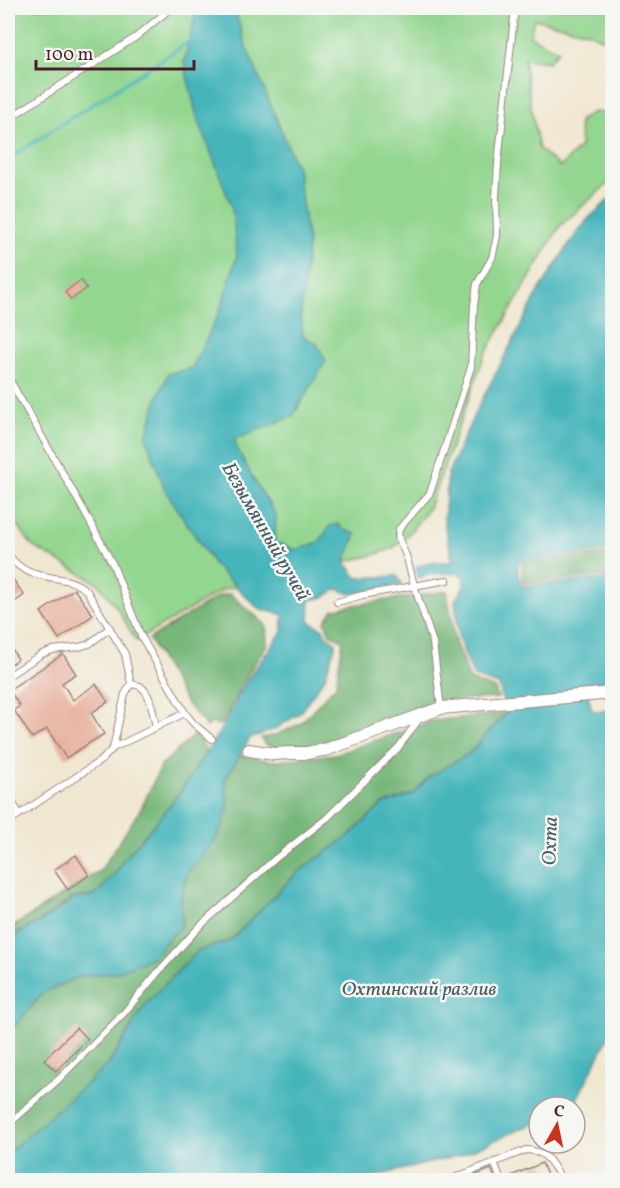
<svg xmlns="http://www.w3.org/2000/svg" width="620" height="1188" font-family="Vollkorn,serif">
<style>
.green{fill:#93d68f;stroke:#6e7a5d;stroke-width:1.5}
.forest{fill:#76b77a;stroke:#606b52;stroke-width:1.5}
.water{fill:#45b5bb;stroke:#486a73;stroke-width:1.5}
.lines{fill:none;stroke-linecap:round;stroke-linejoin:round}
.stream{stroke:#45b5bb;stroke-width:3}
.building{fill:#e8b29f}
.service-casing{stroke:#9d837e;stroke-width:8}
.minor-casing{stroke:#9d837e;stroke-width:14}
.service{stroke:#fff;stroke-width:6}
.minor{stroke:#fff;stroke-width:12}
.labels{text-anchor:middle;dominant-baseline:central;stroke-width:5;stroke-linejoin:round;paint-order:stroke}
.water-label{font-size:20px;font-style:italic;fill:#485b65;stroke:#f6f6f2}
</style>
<rect width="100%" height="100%" fill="#f6f6f2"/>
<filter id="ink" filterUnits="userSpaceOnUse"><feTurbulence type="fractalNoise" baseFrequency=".0167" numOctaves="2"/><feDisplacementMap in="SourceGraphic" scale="12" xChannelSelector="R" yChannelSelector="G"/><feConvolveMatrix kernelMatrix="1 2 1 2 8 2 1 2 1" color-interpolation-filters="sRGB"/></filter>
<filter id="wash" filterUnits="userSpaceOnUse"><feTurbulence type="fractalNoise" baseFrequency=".008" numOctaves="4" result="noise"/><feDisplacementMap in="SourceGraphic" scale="24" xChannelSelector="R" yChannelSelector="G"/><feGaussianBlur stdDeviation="1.35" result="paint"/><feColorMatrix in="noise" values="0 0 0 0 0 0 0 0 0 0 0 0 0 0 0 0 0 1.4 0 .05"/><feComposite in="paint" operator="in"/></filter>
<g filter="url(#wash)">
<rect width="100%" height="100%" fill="#f0e7d0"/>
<path class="green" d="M8 8H612V43L588 32 534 19 530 36 558 51 548 62 524 59 530 101 539 149 560 167 580 147 579 121 593 112 612 114V180L560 226 484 356 429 508 407 536 393 548 374 555 222 590 136 641 117 608 99 584 32 546 8 511Z"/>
<g class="forest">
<path d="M612 553V575L523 583 522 575V564Z"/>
<path d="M447 591 455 642 470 680 495 689 498 698 446 700 421 708 339 739 312 747 278 748 265 744 261 738 276 735 300 724 336 685 343 640 330 634 325 621 333 610 348 606Z"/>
<path d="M230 594 266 625 267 644 244 680 221 725 210 723 207 727 187 704 149 639 219 596Z"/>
<path d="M506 713 470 753 429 777 413 794 382 805 348 837 298 872 231 940 198 951 145 1005 109 1064 8 1153V1033L44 992 81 976 117 972 151 957 182 925 181 897 187 873 200 859 217 837 228 809 225 779 239 755 272 761 336 754 432 721Z"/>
<path d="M195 734 207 752 183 788 160 818 124 859 116 873 105 885 94 896 72 898 48 916 8 939V930L101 870 142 807 161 766Z"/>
</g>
<g class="water">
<path d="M197 8H234L246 46 297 168 308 243 301 314 303 336 317 344 326 361 293 416 244 436 235 438 236 446 254 480 276 515 275 542 296 550 319 542 330 526 338 524 344 530 356 534 345 562 357 578 397 576 402 584 351 594 337 589 324 597 310 600 309 621 323 629 327 636 336 643 325 677 300 713 275 729 250 738 225 779 228 809 217 837 200 859 187 873 181 897 182 925 152 957 117 972 81 976 44 992 8 1033V939L49 917 73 899 94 896 116 873 124 859 160 818 183 788 222 728 246 681 282 632 283 615 258 608 215 566 165 490 146 437 158 397 168 374 192 368 219 313 237 256 232 208 196 113 184 62Z"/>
<path d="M612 197V550L518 562V575L522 586 612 578V680L595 682 587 689 592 711 612 710V1030L574 1105 570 1107H539V1121L461 1155 360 1180H8V1153L109 1064 145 1005 198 951 231 940 298 872 348 837 382 805 413 794 429 777 470 753 506 713 499 685 474 677 459 640 455 600 464 587 463 575C446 572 435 572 418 578L416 567 434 562H453L444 522 448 473 476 411 539 291 569 244 588 219Z"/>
</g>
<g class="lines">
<path class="stream" d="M8 159 190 41"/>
</g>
<g id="blocks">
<g class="building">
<path d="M81 280 87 288 71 300 65 292Z"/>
<path d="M8 572 24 595 8 607Z"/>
<path d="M74 589 93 615 59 639 41 612Z"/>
<path d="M8 643 18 659 8 666Z"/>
<path d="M63 654 76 674 62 683 73 700 96 684 108 702 91 713 104 734 66 758 47 729 32 738 14 710 20 706 9 690Z"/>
<path d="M76 855 89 875 68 890 54 870Z"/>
<path d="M76 1028 88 1039 56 1071 44 1060Z"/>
<path d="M542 1163 549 1180H506V1178Z"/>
<path d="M491 1169 496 1180H463H464Z"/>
</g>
</g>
</g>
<g filter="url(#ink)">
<use href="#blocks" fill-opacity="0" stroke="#9d837e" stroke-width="1.5"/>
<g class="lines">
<defs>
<g id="service">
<path d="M8 119 136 37 171 8"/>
<path d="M8 377 83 509 113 565 141 636 185 713 194 724 212 739"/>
<path d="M8 554C30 587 63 569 87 591L125 654 131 684C132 684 140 686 140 686 152 694 153 715 156 727"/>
<path d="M337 602 363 595 447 580"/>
<path d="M8 676 42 654 53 650 79 647 89 644 110 628"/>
<path d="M441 708 433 643 414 585 407 558 398 537 399 529 430 493 471 367 474 305 477 284 492 258 497 236 496 197 498 163 515 8"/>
<path d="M113 748 185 713"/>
<path d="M8 796 19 813"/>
<path d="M8 822 103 759 113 748 125 694 131 684"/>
<path d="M8 1125 59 1079 123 1014 159 971 199 927 275 859 327 818 398 748 420 718"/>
<path d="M494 1162 501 1180"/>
<path d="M449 1180 526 1150C548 1151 551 1163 562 1180"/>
</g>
<path id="minor" d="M249 750 274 754 289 753H307L328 749 441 708 612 693"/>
</defs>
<use href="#service" class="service-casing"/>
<use href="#minor" class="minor-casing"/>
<use href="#service" class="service"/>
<use href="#minor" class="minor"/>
</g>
</g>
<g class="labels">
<g class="water-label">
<text transform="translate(265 532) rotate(60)">Безымянный ручей</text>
<text transform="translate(551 841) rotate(-88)">Охта</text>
<text x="419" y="990">Охтинский разлив</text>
</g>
</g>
<rect width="620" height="1188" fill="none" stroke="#f6f6f2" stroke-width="30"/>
<g transform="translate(557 1125) rotate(9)"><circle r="28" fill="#f6f6f2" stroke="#b1a0a2" stroke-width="1.5"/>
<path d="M0-4.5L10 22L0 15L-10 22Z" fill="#c8321e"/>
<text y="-9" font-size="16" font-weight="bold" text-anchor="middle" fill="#4a1f2b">С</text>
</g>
<path d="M36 60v9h158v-9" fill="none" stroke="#4a1f2b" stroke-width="3"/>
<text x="45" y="60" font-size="18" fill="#4a1f2b" stroke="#f6f6f2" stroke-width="4.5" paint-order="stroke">100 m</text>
</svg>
